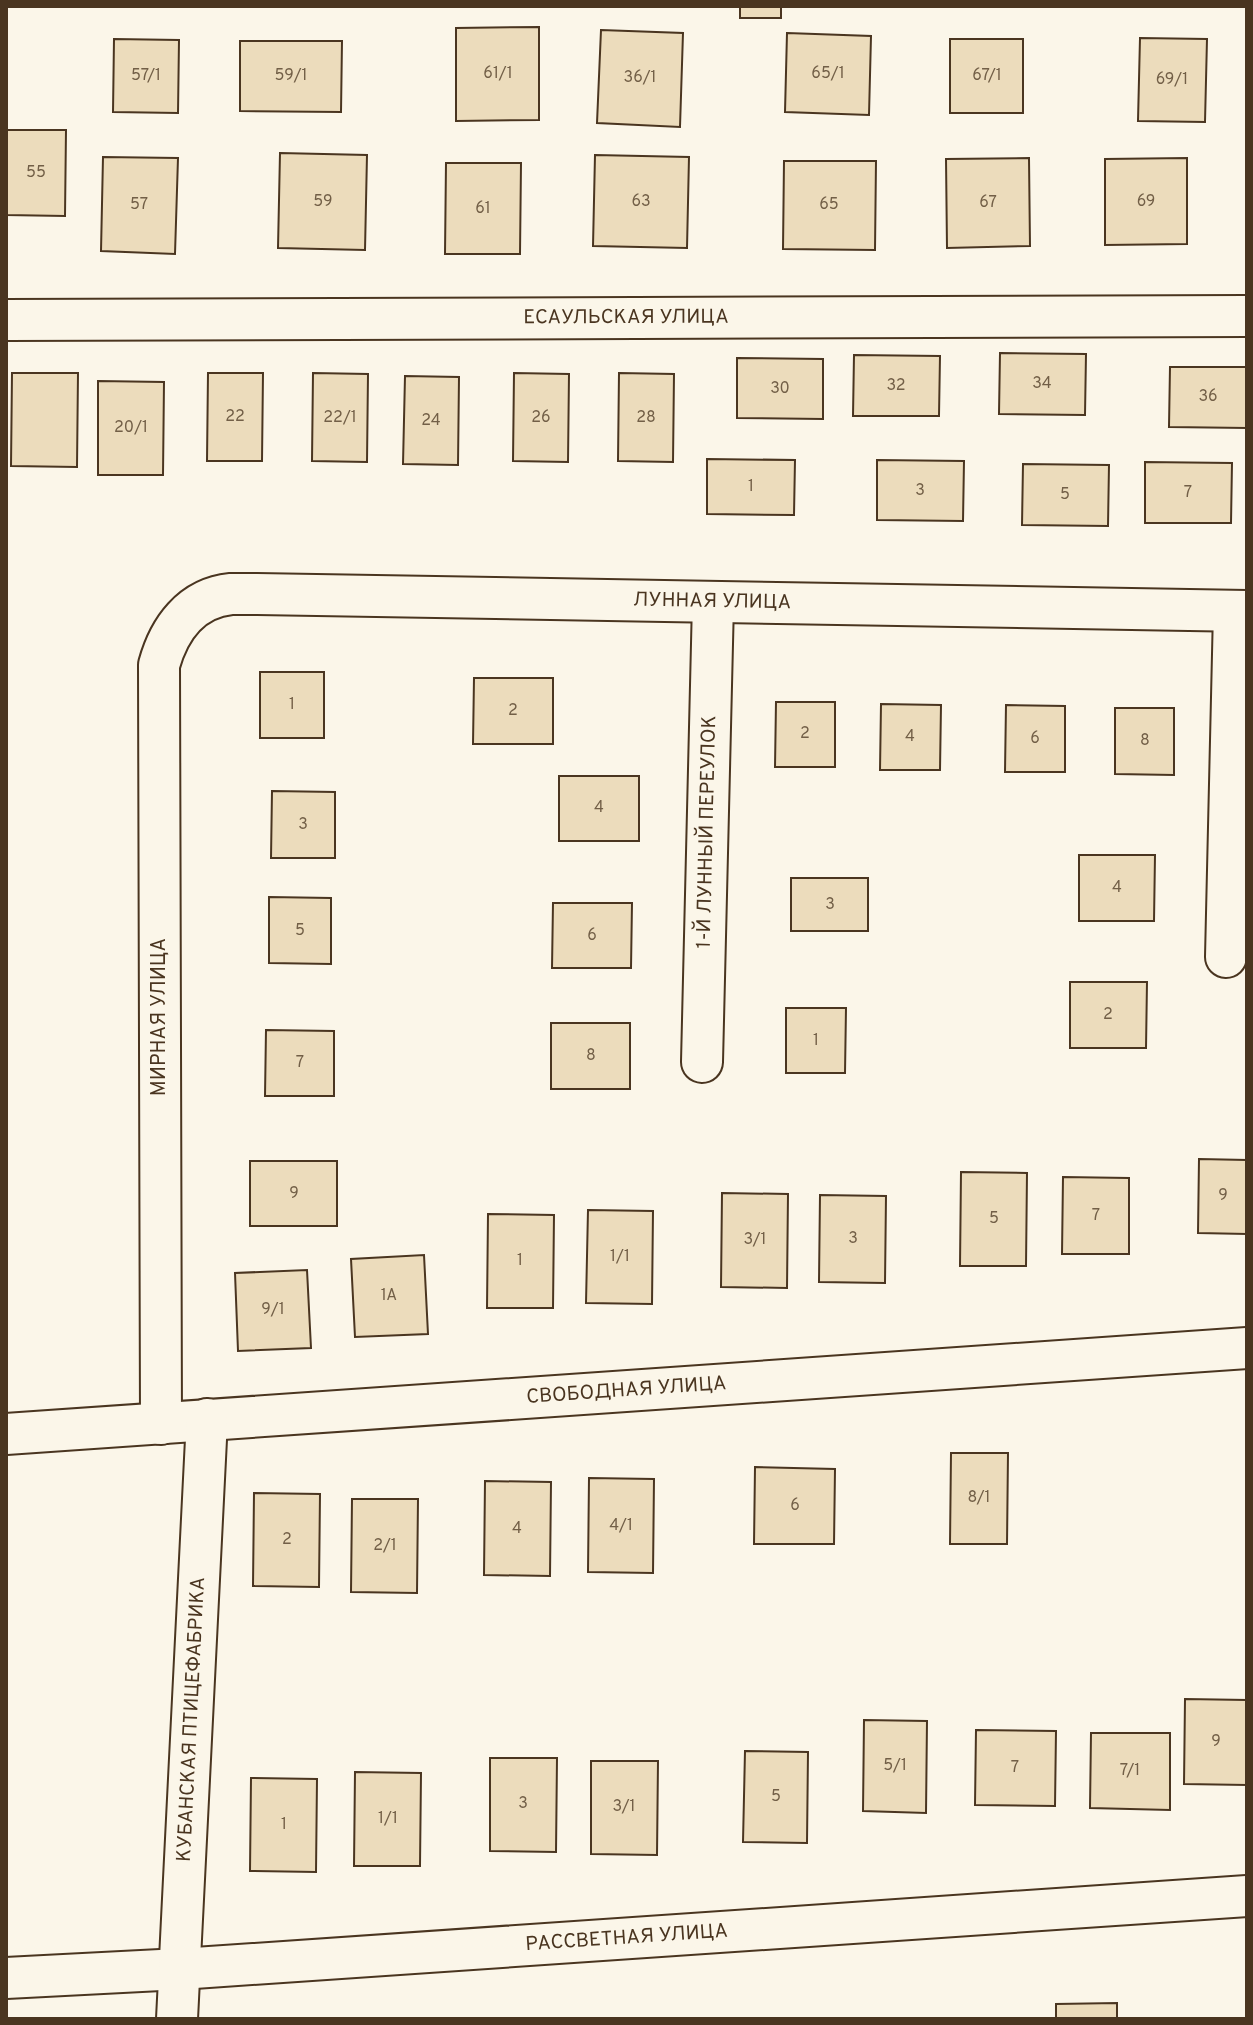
<svg xmlns="http://www.w3.org/2000/svg" width="1253" height="2025" font-family="Overpass,sans-serif">
<style>
.building{fill:#ecdcbc;stroke:#4a3520;stroke-width:2}
.lines{fill:none;stroke-linecap:round;stroke-linejoin:round}
.street-casing{stroke:#4a3520;stroke-width:44}
.street{stroke:#fbf6e9;stroke-width:40}
.labels{text-anchor:middle;dominant-baseline:central;stroke-width:6;stroke-linejoin:round;paint-order:stroke}
.number-label{font-size:16px;fill:#725f47}
.street-label{font-size:20px;fill:#4a3520;stroke:#fbf6e9}
</style>
<rect width="100%" height="100%" fill="#fbf6e9"/>
<g class="building">
<rect x="740" y="6" width="41" height="12"/>
<path d="M539 27V120L456 121V28Z"/>
<path d="M601 30 683 33 680 127 597 123Z"/>
<path d="M787 33 871 36 869 115 785 112Z"/>
<path d="M1140 38 1207 39 1205 122 1138 121Z"/>
<path d="M114 39 179 40 178 113 113 112Z"/>
<rect x="950" y="39" width="73" height="74"/>
<path d="M240 41H342L341 112 240 111Z"/>
<path d="M6 130H66L65 216 6 215Z"/>
<path d="M280 153 367 155 365 250 278 248Z"/>
<path d="M595 155 689 157 687 248 593 246Z"/>
<path d="M103 157 178 158 175 254 101 251Z"/>
<path d="M1029 158 1030 246 947 248 946 159Z"/>
<path d="M1187 158V244L1105 245V159Z"/>
<path d="M784 161H876L875 250 783 249Z"/>
<path d="M446 163H521L520 254H445Z"/>
<path d="M1000 353 1086 354 1085 415 999 414Z"/>
<path d="M854 355 940 356 939 416H853Z"/>
<path d="M737 358 823 359V419L737 418Z"/>
<path d="M1170 367H1247V428L1169 427Z"/>
<path d="M12 373H78L77 467 11 466Z"/>
<path d="M208 373H263L262 461H207Z"/>
<path d="M313 373 368 374 367 462 312 461Z"/>
<path d="M514 373 569 374 568 462 513 461Z"/>
<path d="M619 373 674 374 673 462 618 461Z"/>
<path d="M405 376 459 377 458 465 403 464Z"/>
<path d="M98 381 164 382 163 475H98Z"/>
<path d="M707 459 795 460 794 515 707 514Z"/>
<path d="M877 460 964 461 963 521 877 520Z"/>
<path d="M1145 462 1232 463 1231 523H1145Z"/>
<path d="M1023 464 1109 465 1108 526 1022 525Z"/>
<rect x="260" y="672" width="64" height="66"/>
<path d="M474 678H553V744H473Z"/>
<path d="M776 702H835V767H775Z"/>
<path d="M881 704 941 705 940 770H880Z"/>
<path d="M1006 705 1065 706V772H1005Z"/>
<path d="M1115 708H1174V775L1115 774Z"/>
<rect x="559" y="776" width="80" height="65"/>
<path d="M272 791 335 792V858H271Z"/>
<path d="M1079 855H1155L1154 921H1079Z"/>
<rect x="791" y="878" width="77" height="53"/>
<path d="M269 897 331 898V964L269 963Z"/>
<path d="M553 903H632L631 968H552Z"/>
<path d="M1070 982H1147L1146 1048H1070Z"/>
<path d="M786 1008H846L845 1073H786Z"/>
<rect x="551" y="1023" width="79" height="66"/>
<path d="M266 1030 334 1031V1096H265Z"/>
<path d="M1199 1159 1247 1160V1234L1198 1233Z"/>
<rect x="250" y="1161" width="87" height="65"/>
<path d="M961 1172 1027 1173 1026 1266H960Z"/>
<path d="M1063 1177 1129 1178V1254H1062Z"/>
<path d="M722 1193 788 1194 787 1288 721 1287Z"/>
<path d="M820 1195 886 1196 885 1283 819 1282Z"/>
<path d="M588 1210 653 1211 652 1304 586 1303Z"/>
<path d="M488 1214 554 1215 553 1308H487Z"/>
<path d="M424 1255 428 1334 355 1337 351 1259Z"/>
<path d="M307 1270 311 1348 238 1351 235 1273Z"/>
<path d="M951 1453H1008L1007 1544H950Z"/>
<path d="M755 1467 835 1469 834 1544H754Z"/>
<path d="M589 1478 654 1479 653 1573 588 1572Z"/>
<path d="M485 1481 551 1482 550 1576 484 1575Z"/>
<path d="M254 1493 320 1494 319 1587 253 1586Z"/>
<path d="M352 1499H418L417 1593 351 1592Z"/>
<path d="M1185 1699 1247 1700V1785L1184 1784Z"/>
<path d="M864 1720 927 1721 926 1813 863 1811Z"/>
<path d="M976 1730 1056 1731 1055 1806 975 1805Z"/>
<path d="M1091 1733H1170V1810L1090 1808Z"/>
<path d="M745 1751 808 1752 807 1843 743 1842Z"/>
<path d="M490 1758H557L556 1852 490 1851Z"/>
<path d="M591 1761H658L657 1855 591 1854Z"/>
<path d="M355 1772 421 1773 420 1866H354Z"/>
<path d="M251 1778 317 1779 316 1872 250 1871Z"/>
<path d="M1117 2003V2019H1056V2004Z"/>
</g>
<g class="lines">
<defs>
<g id="street">
<path id="s1" d="M6 320 1247 316"/>
<path d="M1226 957 1234 611"/>
<path id="s2" d="M702 1062 713 602"/>
<path id="s3" d="M161 1424 159 665C169 629 191 598 231 594 239 594 248 594 257 594L1247 611"/>
<path id="s4" d="M6 1434 1247 1348"/>
<path id="s5" d="M6 1978 180 1969 1247 1896"/>
<path id="s6" d="M177 2019 207 1419"/>
</g>
</defs>
<use href="#street" class="street-casing"/>
<use href="#street" class="street"/>
</g>
<g class="labels">
<g class="number-label">
<text x="498" y="74">61/1</text>
<text x="828" y="74">65/1</text>
<text x="146" y="76">57/1</text>
<text x="291" y="76">59/1</text>
<text x="987" y="76">67/1</text>
<text x="640" y="78">36/1</text>
<text x="1172" y="80">69/1</text>
<text x="36" y="173">55</text>
<text x="323" y="202">59</text>
<text x="641" y="202">63</text>
<text x="1146" y="202">69</text>
<text x="988" y="203">67</text>
<text x="139" y="205">57</text>
<text x="829" y="205">65</text>
<text x="483" y="209">61</text>
<text x="1042" y="384">34</text>
<text x="896" y="386">32</text>
<text x="780" y="389">30</text>
<text x="1208" y="397">36</text>
<text x="235" y="417">22</text>
<text x="340" y="418">22/1</text>
<text x="541" y="418">26</text>
<text x="646" y="418">28</text>
<text x="431" y="421">24</text>
<text x="131" y="428">20/1</text>
<text x="751" y="487">1</text>
<text x="920" y="491">3</text>
<text x="1188" y="493">7</text>
<text x="1065" y="495">5</text>
<text x="292" y="705">1</text>
<text x="513" y="711">2</text>
<text x="805" y="734">2</text>
<text x="910" y="737">4</text>
<text x="1035" y="739">6</text>
<text x="1145" y="741">8</text>
<text x="599" y="808">4</text>
<text x="303" y="825">3</text>
<text x="1117" y="888">4</text>
<text x="830" y="905">3</text>
<text x="300" y="931">5</text>
<text x="592" y="936">6</text>
<text x="1108" y="1015">2</text>
<text x="816" y="1041">1</text>
<text x="591" y="1056">8</text>
<text x="300" y="1063">7</text>
<text x="294" y="1194">9</text>
<text x="1223" y="1196">9</text>
<text x="1096" y="1216">7</text>
<text x="994" y="1219">5</text>
<text x="853" y="1239">3</text>
<text x="755" y="1240">3/1</text>
<text x="620" y="1257">1/1</text>
<text x="520" y="1261">1</text>
<text x="389" y="1296">1А</text>
<text x="273" y="1310">9/1</text>
<text x="979" y="1498">8/1</text>
<text x="795" y="1506">6</text>
<text x="621" y="1526">4/1</text>
<text x="517" y="1529">4</text>
<text x="287" y="1540">2</text>
<text x="385" y="1546">2/1</text>
<text x="1216" y="1742">9</text>
<text x="895" y="1766">5/1</text>
<text x="1015" y="1768">7</text>
<text x="1130" y="1771">7/1</text>
<text x="776" y="1797">5</text>
<text x="523" y="1804">3</text>
<text x="624" y="1807">3/1</text>
<text x="388" y="1819">1/1</text>
<text x="284" y="1825">1</text>
</g>
<g class="street-label">
<text stroke="none"><textPath href="#s1" startOffset="620">ЕСАУЛЬСКАЯ УЛИЦА</textPath></text>
<text stroke="none"><textPath href="#s3" startOffset="1348">ЛУННАЯ УЛИЦА</textPath></text>
<text stroke="none"><textPath href="#s2" startOffset="230">1-Й ЛУННЫЙ ПЕРЕУЛОК</textPath></text>
<text transform="translate(160 1017) rotate(-90)">МИРНАЯ УЛИЦА</text>
<text stroke="none"><textPath href="#s4" startOffset="622">СВОБОДНАЯ УЛИЦА</textPath></text>
<text stroke="none"><textPath href="#s6" startOffset="300">КУБАНСКАЯ ПТИЦЕФАБРИКА</textPath></text>
<text stroke="none"><textPath href="#s5" startOffset="622">РАССВЕТНАЯ УЛИЦА</textPath></text>
</g>
</g>
<rect width="1253" height="2025" fill="none" stroke="#4a3520" stroke-width="16"/>
</svg>
